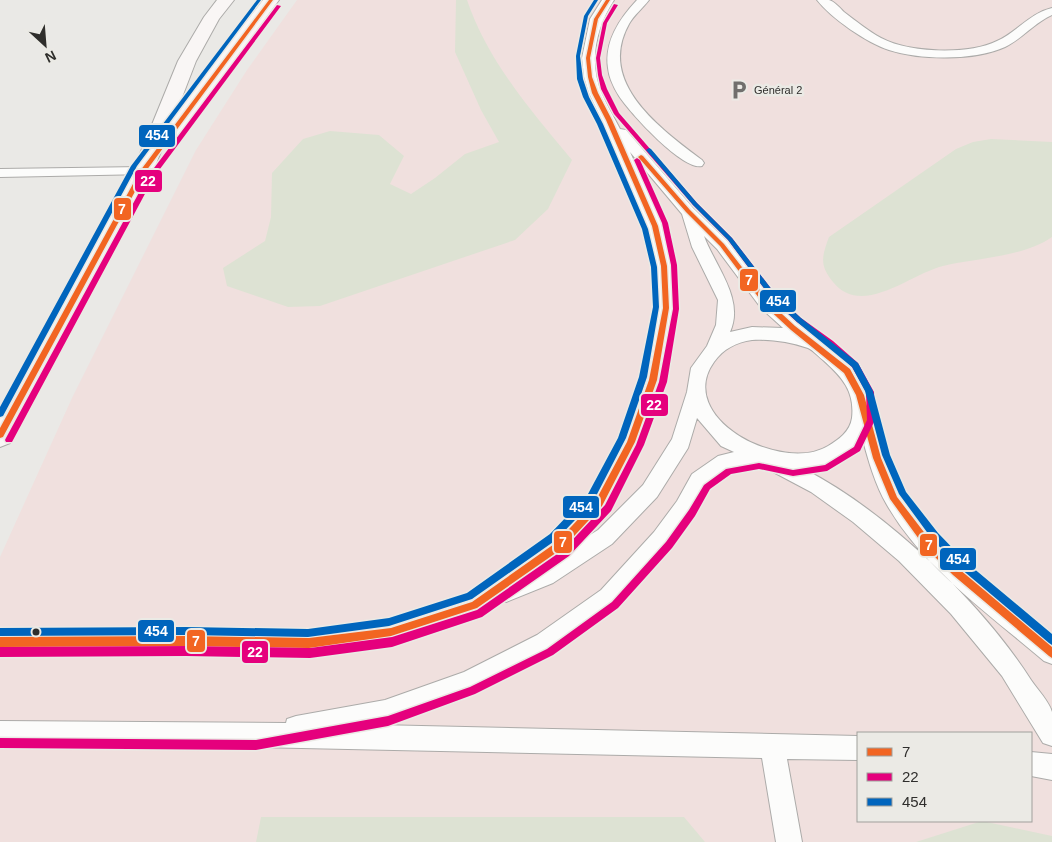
<svg xmlns="http://www.w3.org/2000/svg" width="1052" height="842" font-family="Helvetica,sans-serif">
<style>
.medical{fill:#f0e0de;fill-rule:evenodd}
.green{fill:#dde2d3}
.lines{fill:none;stroke-linecap:round;stroke-linejoin:round}
.service-casing{stroke:#acaba9;stroke-width:2}
.secondary-casing{stroke:#acaba9;stroke-width:2}
.service{fill:#fcfcfb;fill-rule:evenodd}
.secondary{fill:#f9f6f5;fill-rule:evenodd}
.bus-1-casing{stroke:#ebeae5;stroke-width:3}
.bus-2-casing{stroke:#ebeae5;stroke-width:3}
.bus-3-casing{stroke:#ebeae5;stroke-width:3}
.bus-1{fill:#f26522;fill-rule:evenodd}
.bus-2{fill:#e5007d;fill-rule:evenodd}
.bus-3{fill:#0065bd;fill-rule:evenodd}
.bus-dot{fill:#2f2e2c;stroke:#ebeae5;stroke-width:2}
.labels{text-anchor:middle;dominant-baseline:central;stroke-width:5;stroke-linejoin:round;paint-order:stroke}
.far-poi-label{font-size:11px;fill:#2f2e2c;stroke:#ebeae5;text-anchor:start}
.line-badge{stroke:#ebeae5;stroke-width:2}
.badge-label{font-size:14px;text-anchor:middle;font-weight:bold;fill:#fff}
</style>
<rect width="100%" height="100%" fill="#eae9e6"/>
<path class="medical" d="M297 0H1052V842H0V557L72 398 196 150 247 70ZM858 733H1031V821H858Z"/>
<g class="green">
<path d="M456 0H467C487 60 532 112 572 160L548 209 515 240 320 306 288 307 227 286 223 268 265 241 271 217 272 173 303 139 330 131 379 135 404 156 390 184 411 194 435 178 465 154 499 142 481 110 455 52Z"/>
<path d="M991 139 1052 142V237C1024 257 976 258 943 266 910 274 862 318 833 282 819 265 822 256 829 237L956 149 973 142Z"/>
<path d="M261 817H684L705 842H256Z"/>
<path d="M982 821 1052 836V842H916Z"/>
</g>
<g class="lines">
<defs>
<g id="service">
<path d="M602 0H614C596 28 588 62 602 94 607 106 614 117 620 129L626 130 693 208 727 241 773 300 799 324 853 366 869 395 887 458 902 494 934 536 964 565 1052 638V664L1044 661C989 614 924 569 887 505 875 485 868 459 862 437 850 460 829 466 804 469 886 511 982 603 1031 680 1037 689 1049 701 1052 712 1052 721 1052 736 1052 746L1043 743 1002 676 951 614 899 561 853 522 811 492 758 464 730 469 706 486 691 513 668 546 617 604 553 651 477 690 377 725 858 736V760L787 759 802 842H776L762 758 255 747 0 745V721L286 723 287 719 296 716 385 700 464 672 537 635 601 590 654 532 677 501 692 474 718 456 734 452 721 446 697 418 688 448 657 497 612 544 553 583 506 602 500 600 474 616 391 643 309 654 186 652 0 653V631L186 630 309 632 391 621 468 596 553 538 592 497 622 441 644 380 658 308 656 266 647 226 602 120 589 93 584 77 582 58 590 19ZM630 152 682 214 692 247 718 300 716 325 707 346 691 368 687 392 672 439 643 485 598 530 572 546 606 509 641 442 662 380 674 308 672 266 663 226ZM704 236 717 249 761 308 783 328 752 327 730 332C745 299 715 266 704 236ZM752 340C771 339 790 342 808 348 813 350 819 357 823 360 842 377 855 391 852 418 850 432 838 440 828 446 782 474 674 418 714 362 723 349 737 342 752 340Z"/>
<path d="M637 0H649C643 8 634 15 629 24 596 83 661 129 702 160L704 163 702 166C683 171 630 113 619 96 614 88 609 78 608 68 604 41 620 18 637 0Z"/>
<path d="M817 0C821 0 826 0 829 0 834 1 840 8 844 12 856 21 868 31 881 38 909 53 969 55 997 41 1017 32 1030 13 1052 8V15C1034 23 1022 39 1005 47 974 61 920 60 889 50 867 43 831 18 817 0Z"/>
<path d="M143 167 148 168 150 171 148 174 0 177V169Z"/>
<path d="M1031 752 1052 754V780L1031 776Z"/>
</g>
<path id="secondary" d="M217 0H234L219 19 196 61 176 113 263 0H279L173 143 164 144 153 171 10 443 0 447V409L133 171 178 61 204 17Z"/>
</defs>
<use href="#service" class="service-casing"/>
<use href="#secondary" class="secondary-casing"/>
<use href="#service" class="service"/>
<use href="#secondary" class="secondary"/>
<defs>
<g id="bus-1">
<path d="M269 0H273L146 171 3 437 0 438V428L140 171Z"/>
<path d="M606 0H610L598 19 590 58 592 77 598 93 612 120 658 226 667 266 669 308 657 380 635 442 602 506 563 548 477 608 391 636 309 648 186 646 0 647V637L186 636 309 638 391 628 472 602 557 542 596 500 627 442 649 380 663 308 661 266 652 226 606 120 592 93 588 77 586 58 594 19Z"/>
<path d="M641 155 643 156 690 210 724 244 769 302 795 326 850 369 864 395 881 458 897 497 930 540 959 569 1052 647V658L1049 656 953 575 924 546 890 499 873 458 856 395 844 373 791 330 765 306 720 246 686 212 639 158 638 157Z"/>
</g>
<g id="bus-2">
<path d="M614 4 618 5 607 23 600 58 602 75 607 89 619 113 697 203 732 238 776 295 801 318 833 341 858 363 874 392 875 420 860 451 827 471 793 476 759 469 731 474 710 489 695 516 672 548 618 608 553 655 475 694 388 726 256 750 0 748V738L256 740 388 716 470 687 547 649 612 602 666 542 689 510 704 485 726 469 759 463 793 470 825 465 854 447 867 420 866 392 852 367 829 345 797 322 772 299 728 240 693 205 614 114 601 89 598 75 596 58 603 23Z"/>
<path d="M277 5 281 6 154 177 12 442H6L5 440 6 438 148 176Z"/>
<path d="M637 158 640 160 668 223 677 265 679 309 667 382 644 445 611 511 569 556 482 617 392 647 310 658 186 656 0 657V647L186 646 310 648 392 637 477 610 563 550 605 505 636 445 659 382 673 309 671 265 662 223 634 160Z"/>
</g>
<g id="bus-3">
<path d="M257 0H261L137 166 3 416 0 417V407L131 166Z"/>
<path d="M594 0H598L588 16 580 56 583 79 589 97 603 124 648 229 657 267 659 307 647 377 626 438 594 500 556 540 472 599 389 626 308 637 186 635 0 636V628L186 627 308 629 389 618 467 593 550 534 588 494 618 438 639 377 653 307 651 267 642 229 597 124 583 97 577 79 576 56 584 16Z"/>
<path d="M649 148 651 149 697 203 732 238 776 295 801 318 858 363 873 391 890 455 906 492 938 533 966 562 1052 634V645L1049 643 960 568 932 539 899 494 882 455 865 391 852 367 797 322 772 299 728 240 693 205 647 151 646 150Z"/>
</g>
</defs>
<use href="#bus-1" class="bus-1-casing"/>
<use href="#bus-2" class="bus-2-casing"/>
<use href="#bus-3" class="bus-3-casing"/>
<use href="#bus-1" class="bus-1"/>
<use href="#bus-2" class="bus-2"/>
<use href="#bus-3" class="bus-3"/>
</g>
<defs>
<symbol id="parking-bare" viewBox="-9 -9 18 18"><path d="M-3.5-5.5H1a3.5 3.5 0 0 1 0 7H-1V5.5H-3.5ZM-1-3.4V-.6H.8a1.4 1.4 0 0 0 0-2.8Z" fill="#706f6d" stroke="#ebeae5" stroke-width="2.5" paint-order="stroke"/></symbol>
</defs>
<g fill-rule="evenodd">
<use href="#parking-bare" x="725" y="76" width="28" height="28"/>
</g>
<circle class="bus-dot" cx="36" cy="632" r="4.5"/>
<g class="labels">
<g class="far-poi-label">
<text x="754" y="90">Général 2</text>
</g>
</g>
<g class="line-badge">
<rect x="138" y="124" width="38" height="24" rx="5" fill="#0065bd"/>
<rect x="134" y="169" width="29" height="24" rx="5" fill="#e5007d"/>
<rect x="113" y="197" width="19" height="24" rx="5" fill="#f26522"/>
<rect x="739" y="268" width="20" height="24" rx="5" fill="#f26522"/>
<rect x="759" y="289" width="38" height="24" rx="5" fill="#0065bd"/>
<rect x="640" y="393" width="29" height="24" rx="5" fill="#e5007d"/>
<rect x="562" y="495" width="38" height="24" rx="5" fill="#0065bd"/>
<rect x="553" y="530" width="20" height="24" rx="5" fill="#f26522"/>
<rect x="919" y="533" width="19" height="24" rx="5" fill="#f26522"/>
<rect x="939" y="547" width="38" height="24" rx="5" fill="#0065bd"/>
<rect x="137" y="619" width="38" height="24" rx="5" fill="#0065bd"/>
<rect x="186" y="629" width="20" height="24" rx="5" fill="#f26522"/>
<rect x="241" y="640" width="28" height="24" rx="5" fill="#e5007d"/>
</g>
<g class="badge-label">
<text x="157" y="140">454</text>
<text x="148" y="186">22</text>
<text x="122" y="214">7</text>
<text x="749" y="285">7</text>
<text x="778" y="306">454</text>
<text x="654" y="410">22</text>
<text x="581" y="512">454</text>
<text x="563" y="547">7</text>
<text x="929" y="550">7</text>
<text x="958" y="564">454</text>
<text x="156" y="636">454</text>
<text x="196" y="646">7</text>
<text x="255" y="657">22</text>
</g>
<rect x="857" y="732" width="175" height="90" fill="#ebeae5" stroke="#a09f9b"/>
<rect x="867" y="748" width="25" height="8" fill="#f26522" stroke="#a09f9b"/>
<text x="902" y="757" font-size="15" fill="#2f2e2c">7</text>
<rect x="867" y="773" width="25" height="8" fill="#e5007d" stroke="#a09f9b"/>
<text x="902" y="782" font-size="15" fill="#2f2e2c">22</text>
<rect x="867" y="798" width="25" height="8" fill="#0065bd" stroke="#a09f9b"/>
<text x="902" y="807" font-size="15" fill="#2f2e2c">454</text>
<g transform="translate(45 45) rotate(154)" stroke="#ebeae5" stroke-width="4" paint-order="stroke">
<path d="M0-4L9 19L0 12L-9 19Z" fill="#2f2e2c"/>
<text y="-8" font-size="14" font-weight="bold" text-anchor="middle" fill="#2f2e2c">N</text>
</g>
</svg>
